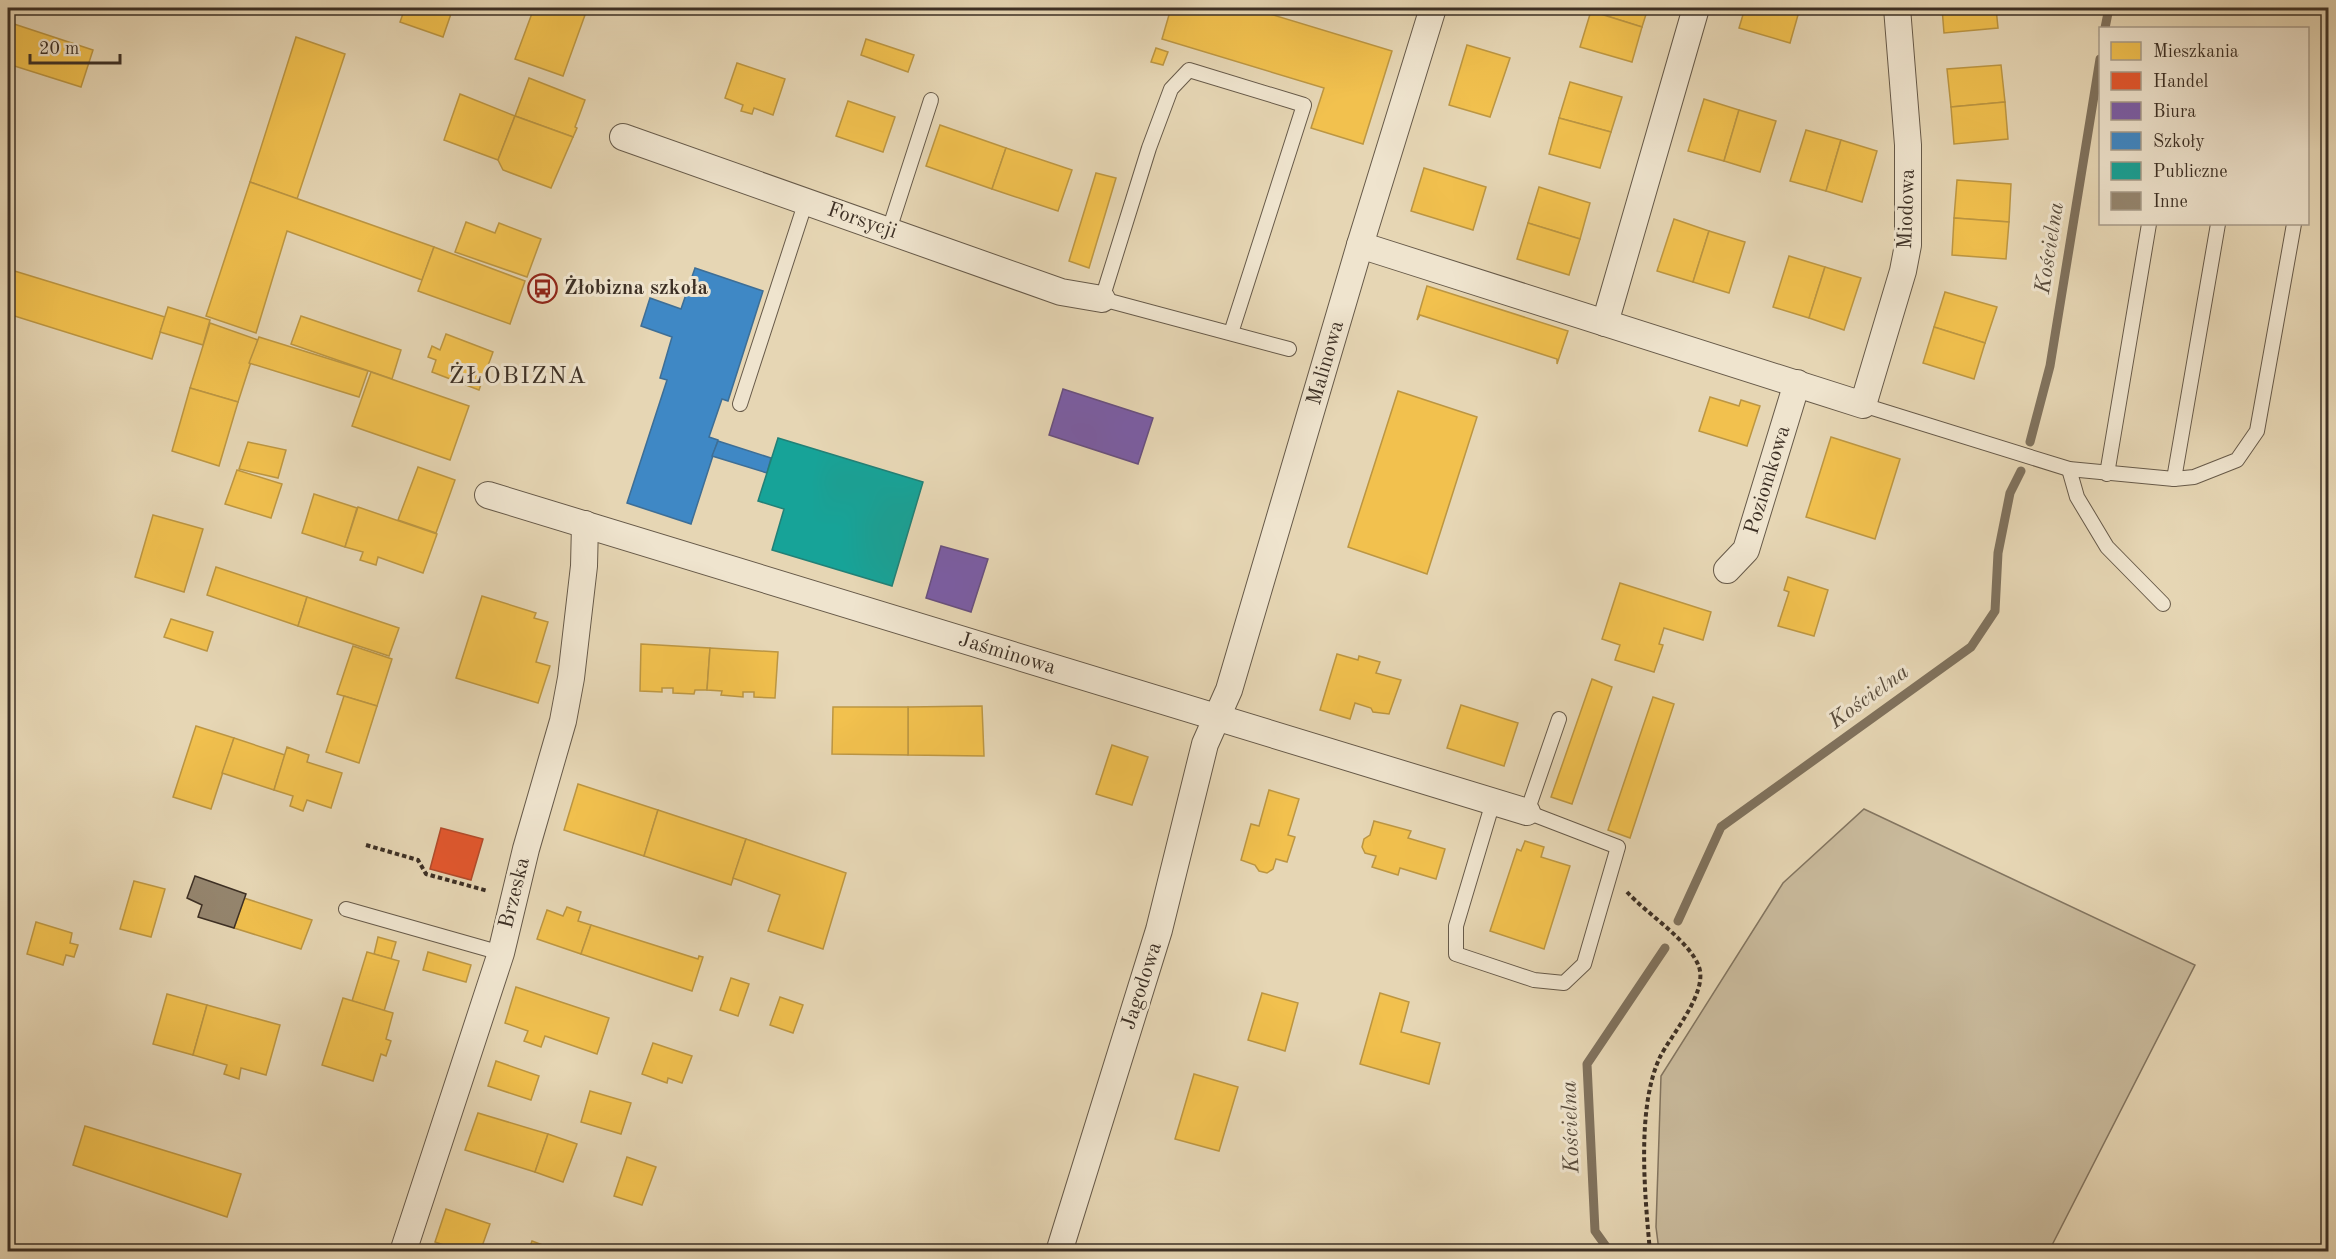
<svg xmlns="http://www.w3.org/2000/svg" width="2336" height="1259" font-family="'Old Standard TT',serif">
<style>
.green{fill:#c9ba9c;stroke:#837560;stroke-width:1.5}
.homes{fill:#f2c14e;stroke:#bc9642;stroke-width:1.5}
.shops{fill:#e4572e;stroke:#b24b2b;stroke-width:1.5}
.offices{fill:#7b5ea7;stroke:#685080;stroke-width:1.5}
.schools{fill:#3f88c5;stroke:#3e6e95;stroke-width:1.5}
.public{fill:#17a398;stroke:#228076;stroke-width:1.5}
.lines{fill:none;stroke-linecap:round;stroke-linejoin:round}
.stream{stroke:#80725d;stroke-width:9}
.building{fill:#95866f;stroke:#3d3025;stroke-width:1.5}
.lane-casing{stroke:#675a49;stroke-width:16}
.street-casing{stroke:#675a49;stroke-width:28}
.path{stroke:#3d3025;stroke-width:4;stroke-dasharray:4.5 3;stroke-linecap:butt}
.lane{stroke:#efe4ce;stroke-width:14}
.street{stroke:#efe4ce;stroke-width:26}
.labels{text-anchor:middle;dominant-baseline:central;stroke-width:6;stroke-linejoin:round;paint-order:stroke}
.street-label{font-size:21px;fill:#3d3025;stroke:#efe4ce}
.poi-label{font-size:21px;font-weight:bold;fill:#3d3025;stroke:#efe4ce;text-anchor:start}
.water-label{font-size:22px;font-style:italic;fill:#594c3c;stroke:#efe4ce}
.quarter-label{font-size:24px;letter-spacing:1.5px;fill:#3d3025;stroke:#efe4ce}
</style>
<rect width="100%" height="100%" fill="#e6d6b4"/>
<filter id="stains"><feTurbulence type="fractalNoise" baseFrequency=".00333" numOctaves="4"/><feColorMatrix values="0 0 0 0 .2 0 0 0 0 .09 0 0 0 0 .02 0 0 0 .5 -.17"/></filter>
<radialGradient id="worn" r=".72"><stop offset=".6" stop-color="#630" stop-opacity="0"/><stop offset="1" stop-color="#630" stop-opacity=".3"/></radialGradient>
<path class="green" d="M1864 809 2195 965 2049 1251H1659L1656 1227 1661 1076 1783 883Z"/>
<g class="homes">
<path d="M405 8H453L443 37 400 22Z"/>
<path d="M534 8H566L585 15 563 76 515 59Z"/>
<path d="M1171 8H1250L1392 51 1363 144 1311 128 1324 88 1162 39Z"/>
<path d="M1592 8H1648L1642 27 1591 11Z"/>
<path d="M1745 8H1800L1790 43 1739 28Z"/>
<path d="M1942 8H1996L1998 28 1944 33Z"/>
<path d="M1591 11 1642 27 1632 62 1580 47Z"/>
<path d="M8 22 93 50 81 87 8 64Z"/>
<path d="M296 37 345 54 297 199 250 182Z"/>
<path d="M866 39 914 55 908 72 861 55Z"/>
<path d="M1467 45 1510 58 1490 117 1449 105Z"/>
<path d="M1156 48 1168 52 1163 65 1151 62Z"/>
<path d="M737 63 785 79 773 115 754 108 752 114 741 111 743 105 725 98Z"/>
<path d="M2001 65 2005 102 1951 107 1947 69Z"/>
<path d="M529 78 585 100 575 127 577 128 573 137 515 116Z"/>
<path d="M1570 82 1622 97 1611 132 1559 118Z"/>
<path d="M460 94 515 116 498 160 444 140Z"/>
<path d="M1704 99 1739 110 1724 161 1688 151Z"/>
<path d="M848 101 895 117 883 152 836 136Z"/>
<path d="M2005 102 2008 139 1954 144 1951 107Z"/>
<path d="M1739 110 1776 121 1760 172 1724 161Z"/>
<path d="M515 116 573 137 551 188 503 170 498 160Z"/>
<path d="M1559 118 1611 132 1600 168 1549 154Z"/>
<path d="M940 125 1006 148 992 189 926 166Z"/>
<path d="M1806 130 1841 140 1826 191 1790 181Z"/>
<path d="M1841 140 1877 151 1862 202 1826 191Z"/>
<path d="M1006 148 1072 170 1058 211 992 189Z"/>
<path d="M1424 168 1486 187 1473 230 1411 211Z"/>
<path d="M1096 173 1116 178 1089 268 1069 261Z"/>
<path d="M1957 180 2011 184 2009 222 1954 218Z"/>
<path d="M250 182 434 247 422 280 287 231 256 333 206 316Z"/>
<path d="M1539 187 1590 203 1580 239 1528 223Z"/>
<path d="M1954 218 2009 222 2006 259 1952 255Z"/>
<path d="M1674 219 1709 231 1693 282 1657 271Z"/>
<path d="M466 222 495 233 499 223 541 239 527 277 455 252Z"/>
<path d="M1528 223 1580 239 1569 275 1517 259Z"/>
<path d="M1709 231 1745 242 1729 293 1693 282Z"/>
<path d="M434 247 525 281 510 324 418 291Z"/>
<path d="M1789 256 1825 267 1809 318 1773 307Z"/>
<path d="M1825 267 1861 278 1844 330 1809 318Z"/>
<path d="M8 269 165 317 152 359 8 314Z"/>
<path d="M1427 286 1568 331 1557 364V359L1420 315 1417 320Z"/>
<path d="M1945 292 1997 307 1985 343 1934 327Z"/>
<path d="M168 307 210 320 203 345 160 332Z"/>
<path d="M301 316 401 350 392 379 291 344Z"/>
<path d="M210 323 258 340 238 402 190 388Z"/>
<path d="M1934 327 1985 343 1974 379 1923 363Z"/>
<path d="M446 334 493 352 479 390 432 372 436 360 428 357 432 346 440 350Z"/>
<path d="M259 337 368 371 359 397 249 363Z"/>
<path d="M371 372 469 406 450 460 352 426Z"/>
<path d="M190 388 238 402 219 466 172 451Z"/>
<path d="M1398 391 1477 417 1427 574 1348 547Z"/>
<path d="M1710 397 1739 406 1741 400 1760 406 1747 446 1699 431Z"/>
<path d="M1831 437 1900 459 1875 539 1806 517Z"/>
<path d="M248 442 286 450 278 478 239 469Z"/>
<path d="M418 467 455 480 436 533 398 520Z"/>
<path d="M237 470 282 484 271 518 225 504Z"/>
<path d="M314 494 357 508 345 547 302 533Z"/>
<path d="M358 507 437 534 423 573 378 557 376 565 360 560 363 552 345 547Z"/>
<path d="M153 515 203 529 184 592 135 577Z"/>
<path d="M216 567 307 597 298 626 207 595Z"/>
<path d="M1788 577 1828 590 1814 636 1778 626 1789 592 1784 590Z"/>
<path d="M1620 583 1711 612 1703 640 1664 628 1659 644 1663 645 1654 672 1615 660 1620 645 1602 639Z"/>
<path d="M482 596 536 613 534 618 548 622 536 662 550 666 538 703 456 678Z"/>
<path d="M307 597 399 628 389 656 298 626Z"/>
<path d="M171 619 213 632 207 651 164 637Z"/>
<path d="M641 644 710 648 707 690H695L694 694 673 693V688H662V692L640 691Z"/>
<path d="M353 646 392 659 377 706 337 694Z"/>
<path d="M710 648 778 652 775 698 754 697V692H743V697L721 695 722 691 707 690Z"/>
<path d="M1337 654 1358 660 1359 656 1380 662 1376 673 1401 680 1389 714 1373 712 1371 708 1355 703 1350 719 1320 710Z"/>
<path d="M1592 679 1612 687 1572 804 1551 797Z"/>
<path d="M344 696 377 706 359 763 326 752Z"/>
<path d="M1653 697 1674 704 1630 838 1608 830Z"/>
<path d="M1461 705 1518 723 1504 766 1447 748Z"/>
<path d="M982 706 984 756 908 755V707Z"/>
<path d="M833 707H908V755L832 754Z"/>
<path d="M196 726 234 738 211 809 173 797Z"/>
<path d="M234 738 285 755 274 790 222 773Z"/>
<path d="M1112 745 1148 757 1132 805 1096 794Z"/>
<path d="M287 747 309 755 307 762 342 773 331 808 307 800 303 811 290 806 293 796 274 790Z"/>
<path d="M578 784 658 810 644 856 564 830Z"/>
<path d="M1269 790 1299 799 1288 835 1295 837 1287 862 1276 859 1273 869 1267 873 1259 871 1255 865 1241 860 1251 824 1259 826Z"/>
<path d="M658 810 746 839 731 885 644 856Z"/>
<path d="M1374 821 1411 831 1408 838 1445 849 1436 879 1400 868 1398 875 1372 867 1376 856 1365 853 1362 847 1364 839 1370 835Z"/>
<path d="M746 839 846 873 823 949 768 931 780 895 733 878Z"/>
<path d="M1525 841 1544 847 1541 857 1570 866 1544 949 1490 931 1517 849 1521 851Z"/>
<path d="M134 881 165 889 151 937 120 929Z"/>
<path d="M244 898 312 920 301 949 234 928Z"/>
<path d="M567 907 581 912 578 921 591 925 581 954 537 939 547 910 563 916Z"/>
<path d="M36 922 72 933 70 943 78 945 74 957 66 955 63 965 27 954Z"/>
<path d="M591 925 698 959 699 956 703 957 692 991 581 954Z"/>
<path d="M378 937 396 942 391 959 374 954Z"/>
<path d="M367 952 399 961 384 1011 352 1001Z"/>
<path d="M428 952 471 965 466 982 423 970Z"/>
<path d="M731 978 749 984 738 1016 720 1010Z"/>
<path d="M516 987 609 1018 597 1054 545 1036 541 1047 524 1041 528 1031 505 1023Z"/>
<path d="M1262 993 1298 1003 1285 1051 1248 1040Z"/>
<path d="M1380 993 1409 1002 1401 1032 1440 1043 1429 1084 1360 1064Z"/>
<path d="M167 994 207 1005 193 1055 153 1044Z"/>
<path d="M780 997 803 1005 793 1033 770 1025Z"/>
<path d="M343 998 393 1013 386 1039 391 1041 386 1056 381 1054 373 1081 322 1065Z"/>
<path d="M207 1005 280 1025 266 1075 241 1068 239 1079 224 1074 227 1065 193 1055Z"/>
<path d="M653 1043 692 1056 682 1083 668 1078 667 1083 642 1074Z"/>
<path d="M496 1061 539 1076 531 1100 488 1086Z"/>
<path d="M1194 1074 1238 1087 1219 1151 1175 1139Z"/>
<path d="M590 1091 631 1103 621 1134 581 1122Z"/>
<path d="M478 1113 548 1134 535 1172 465 1150Z"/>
<path d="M85 1126 241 1174 227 1217 73 1165Z"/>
<path d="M548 1134 577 1144 563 1182 535 1172Z"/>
<path d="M627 1157 656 1167 642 1205 614 1196Z"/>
<path d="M446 1209 490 1224 480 1252H464L435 1242Z"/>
<path d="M532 1241 561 1252H528Z"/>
</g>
<path class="shops" d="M441 828 483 839 471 880 430 869Z"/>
<g class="offices">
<path d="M1063 389 1153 418 1138 464 1049 435Z"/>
<path d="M941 546 988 559 971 612 926 598Z"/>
</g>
<g class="schools">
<path d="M695 268 763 291 728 401 722 399 709 437 718 440 691 524 627 503 667 380 660 378 672 337 641 326 650 298 681 309Z"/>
<path d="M718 441 771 458 767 473 712 456Z"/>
</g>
<path class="public" d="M778 438 923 482 892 586 772 550 784 509 758 501Z"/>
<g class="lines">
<g class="stream">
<path d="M2105 28 2109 8"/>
<path d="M2030 442 2050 366 2100 59"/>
<path d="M1678 921 1721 827 1971 647 1995 611 1998 553 2010 493 2021 471"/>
<path d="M1610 1252 1595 1231 1587 1064 1665 948"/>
</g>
</g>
<path class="building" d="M195 876 246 894 234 928 198 917 202 905 187 898Z"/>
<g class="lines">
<defs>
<g id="lane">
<path d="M889 230 931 100"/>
<path d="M1231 333 1304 105 1189 70 1171 89 1149 148 1102 299 1289 349"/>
<path d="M740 404 806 201"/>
<path d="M1863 405 2069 469 2174 479 2194 477 2237 460 2257 431 2294 224"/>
<path d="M2069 469 2077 497 2107 547 2163 604"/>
<path d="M2107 474 2149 224"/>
<path d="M2174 479 2218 224"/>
<path d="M1493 802 1456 926V954L1534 980 1564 983 1584 964 1618 847 1527 812 1559 719"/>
<path d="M346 909 501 953"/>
</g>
<g id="street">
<path d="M623 137 1061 292 1102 299"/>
<path d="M1360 245 1863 405 1903 271 1908 245V145L1897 8"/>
<path d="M1605 323 1696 8"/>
<path d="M488 495 1527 812"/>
<path d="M1727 570 1746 550 1797 383"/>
<path d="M403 1252 501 953 526 849 563 721 571 678 584 566 585 524"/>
<path d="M1059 1252 1159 930 1205 744 1229 690 1360 245 1433 8"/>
</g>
</defs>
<use href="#lane" class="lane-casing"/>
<use href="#street" class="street-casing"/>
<g class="path">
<path d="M366 845 418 860 426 874 488 891"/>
<path d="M1627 892C1647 914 1690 941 1699 967 1708 993 1671 1035 1660 1057 1636 1108 1645 1196 1650 1252"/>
</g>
<use href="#lane" class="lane"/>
<use href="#street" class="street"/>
</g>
<defs>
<symbol id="bus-ring" viewBox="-11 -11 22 22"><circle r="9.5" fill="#efe4ce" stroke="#8f2418" stroke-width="1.5"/><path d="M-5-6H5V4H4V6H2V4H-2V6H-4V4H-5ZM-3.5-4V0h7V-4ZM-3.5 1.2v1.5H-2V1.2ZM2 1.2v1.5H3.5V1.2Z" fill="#8f2418"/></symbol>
</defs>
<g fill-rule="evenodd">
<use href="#bus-ring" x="526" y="272" width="33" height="33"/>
</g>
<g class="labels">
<g class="street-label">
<text transform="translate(1907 209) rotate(-88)">Miodowa</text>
<text transform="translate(862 221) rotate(19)">Forsycji</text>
<text transform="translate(1326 363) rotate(-74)">Malinowa</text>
<text transform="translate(1768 480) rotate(-73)">Poziomkowa</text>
<text transform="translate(1007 654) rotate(17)">Jaśminowa</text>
<text transform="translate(515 893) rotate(-76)">Brzeska</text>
<text transform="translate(1142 986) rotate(-72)">Jagodowa</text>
</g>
<g class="poi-label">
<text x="564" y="288">Żłobizna szkoła</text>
</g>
<g class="water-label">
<text transform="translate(2050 248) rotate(-81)">Kościelna</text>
<text transform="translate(1869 697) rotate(-36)">Kościelna</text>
<text transform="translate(1571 1127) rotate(-92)">Kościelna</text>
</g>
<g class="quarter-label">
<text x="518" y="377">ŻŁOBIZNA</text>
</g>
</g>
<rect width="2336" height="1259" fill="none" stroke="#e6d6b4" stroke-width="30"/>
<rect x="9" y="9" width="2318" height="1241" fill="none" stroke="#3d3025" stroke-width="3"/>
<rect x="15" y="15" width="2306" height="1229" fill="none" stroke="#3d3025" stroke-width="1.5"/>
<rect x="2099" y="27" width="210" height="198" fill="#efe4ce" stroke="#a89c8a" stroke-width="1.5"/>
<rect x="2111" y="42" width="30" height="18" fill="#f2c14e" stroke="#a89c8a" stroke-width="1.5"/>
<text x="2153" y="57" font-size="18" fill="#3d3025">Mieszkania</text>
<rect x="2111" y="72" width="30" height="18" fill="#e4572e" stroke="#a89c8a" stroke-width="1.5"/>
<text x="2153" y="87" font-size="18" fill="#3d3025">Handel</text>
<rect x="2111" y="102" width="30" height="18" fill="#7b5ea7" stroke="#a89c8a" stroke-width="1.5"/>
<text x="2153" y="117" font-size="18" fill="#3d3025">Biura</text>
<rect x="2111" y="132" width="30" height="18" fill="#3f88c5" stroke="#a89c8a" stroke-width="1.5"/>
<text x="2153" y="147" font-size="18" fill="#3d3025">Szkoły</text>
<rect x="2111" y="162" width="30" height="18" fill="#17a398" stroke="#a89c8a" stroke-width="1.5"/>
<text x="2153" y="177" font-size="18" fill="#3d3025">Publiczne</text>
<rect x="2111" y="192" width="30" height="18" fill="#95866f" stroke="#a89c8a" stroke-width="1.5"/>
<text x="2153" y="207" font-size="18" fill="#3d3025">Inne</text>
<path d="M30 54v9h90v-9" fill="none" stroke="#3d3025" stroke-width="3"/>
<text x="39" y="54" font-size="18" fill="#3d3025" stroke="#efe4ce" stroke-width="4.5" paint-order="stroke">20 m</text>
<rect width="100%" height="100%" filter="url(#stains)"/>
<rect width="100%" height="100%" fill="url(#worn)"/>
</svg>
